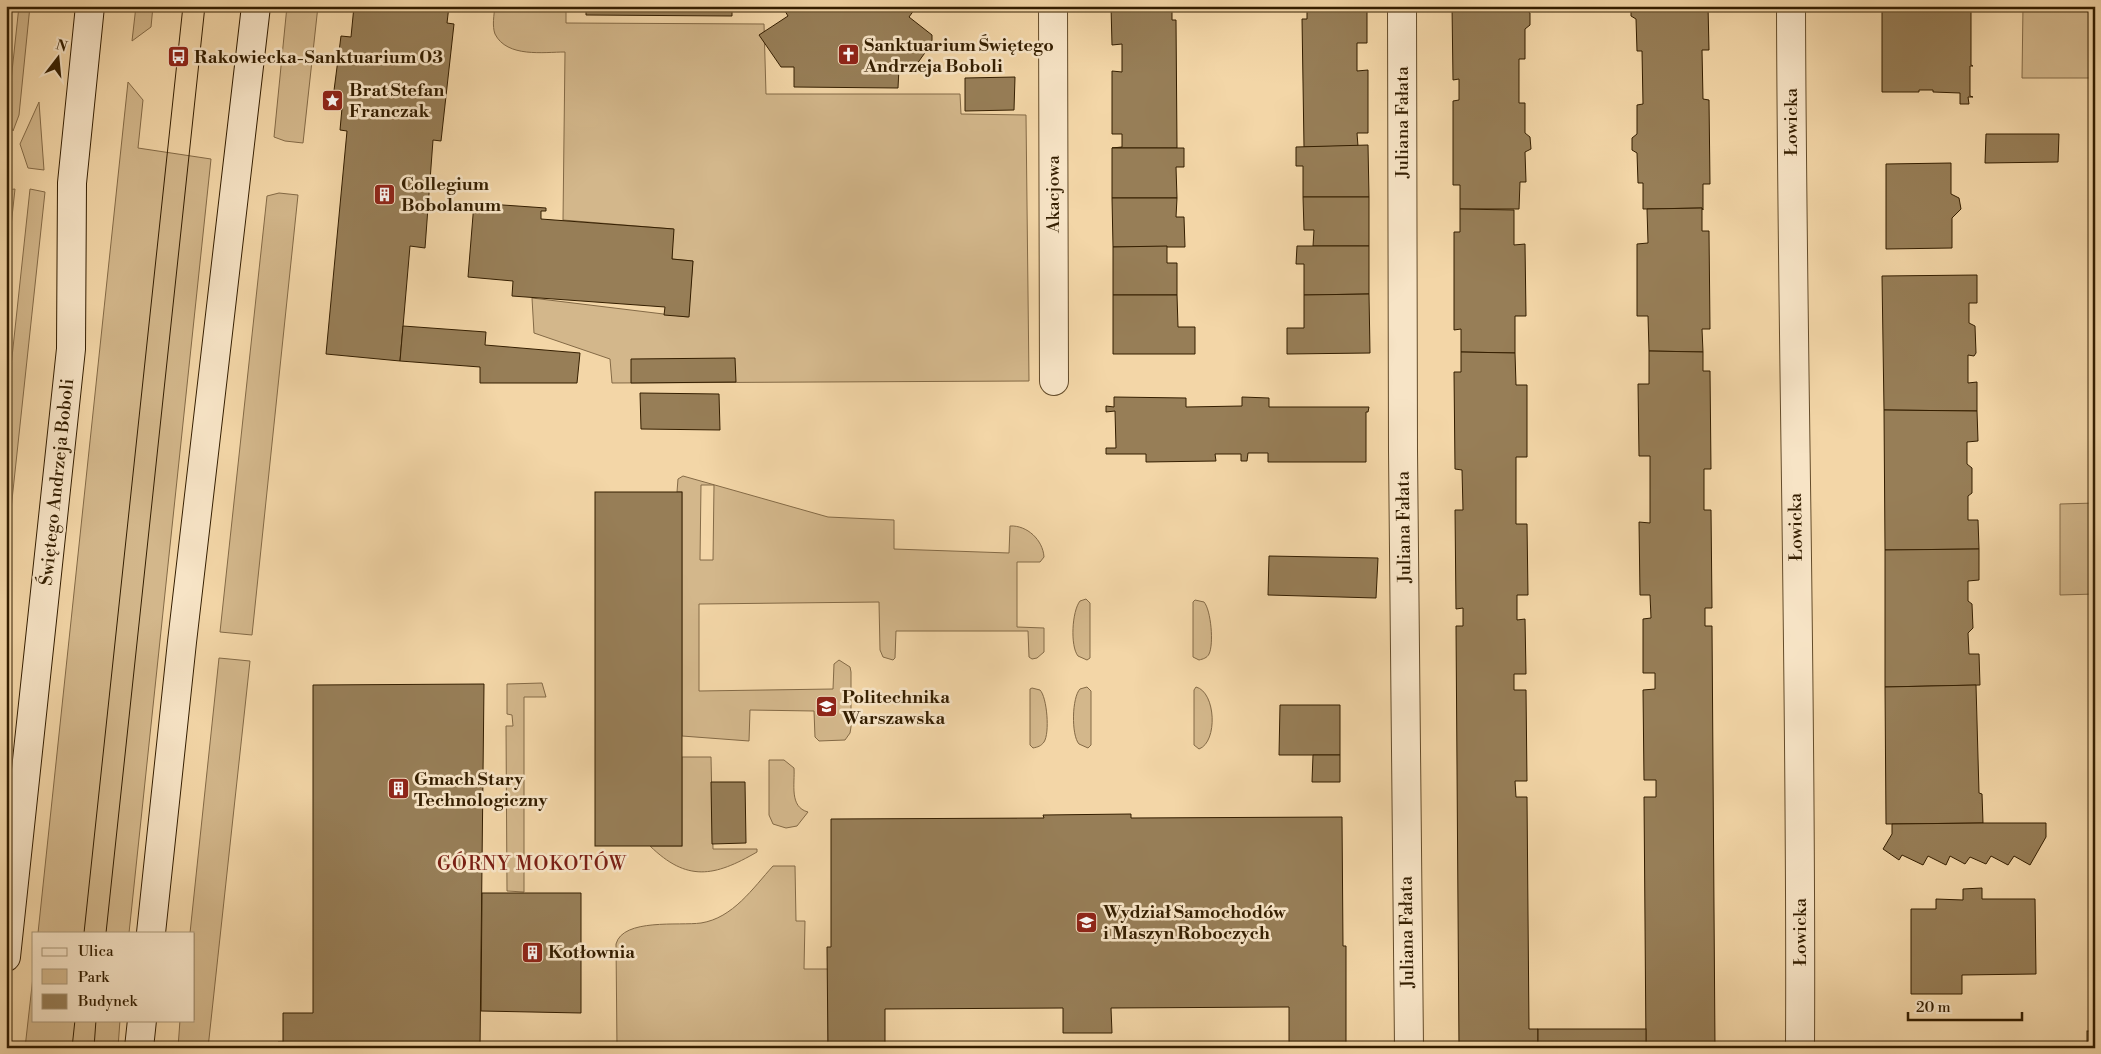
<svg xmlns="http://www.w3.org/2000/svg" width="2101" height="1054" font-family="'Libre Bodoni',serif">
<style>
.green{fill:#d3b78b;stroke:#846a46;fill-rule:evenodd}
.building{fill:#977e57;stroke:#341e00}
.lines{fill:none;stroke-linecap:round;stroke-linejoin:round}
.street-casing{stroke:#644c2a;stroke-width:30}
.secondary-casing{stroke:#341e00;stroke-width:30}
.street{stroke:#f7e4c6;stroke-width:28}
.secondary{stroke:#f7e4c6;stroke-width:28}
.tram{stroke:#341e00;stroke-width:1}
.labels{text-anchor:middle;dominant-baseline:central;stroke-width:5;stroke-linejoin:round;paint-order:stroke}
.poi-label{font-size:18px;font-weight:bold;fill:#341e00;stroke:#f7e4c6;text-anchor:start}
.street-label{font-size:18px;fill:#341e00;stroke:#f7e4c6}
.neighbourhood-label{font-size:19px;letter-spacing:1px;fill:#7a1f14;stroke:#f7e4c6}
</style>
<rect width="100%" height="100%" fill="#f3d6a7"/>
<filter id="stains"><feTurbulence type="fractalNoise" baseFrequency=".004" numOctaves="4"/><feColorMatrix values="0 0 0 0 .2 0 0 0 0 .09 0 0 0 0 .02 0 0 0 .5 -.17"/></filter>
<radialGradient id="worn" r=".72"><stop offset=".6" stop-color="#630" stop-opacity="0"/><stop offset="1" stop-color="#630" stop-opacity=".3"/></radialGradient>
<g class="green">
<path d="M19 6H30L19 115 13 131 7 118Z"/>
<path d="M136 6H153L151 27 132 41Z"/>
<path d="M287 6H318L303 143 285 141 274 137Z"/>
<path d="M495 6H566V23L764 24 766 94H960L961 114 1026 115 1029 381 612 383 610 359 534 333 532 298 688 317 693 261 672 259 673 229 563 220 565 52C544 52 507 58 495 34 492 26 494 15 495 6Z"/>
<path d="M2023 6H2095V78H2022Z"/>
<path d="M128 82 143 100 138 148 211 159 129 933H38Z"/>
<path d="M39 102 44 170 28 168 20 144Z"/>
<path d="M15 189 6 273V190Z"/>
<path d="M30 189 45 192 6 556V413Z"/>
<path d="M279 193 298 195 252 635 220 632 267 196Z"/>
<path d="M683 476 828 517 894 520V549L1009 553 1010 526C1027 525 1043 540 1044 557L1040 562H1017V627L1044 628V652L1037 658 1032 659 1029 657 1028 631H896L895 658 893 660 883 657 880 650 879 602 699 604V691L833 689 834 664 839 660 850 667 851 672V727L850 733 845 740 819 741 815 737 814 711 750 710 749 741 682 736V492H677L678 479ZM701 485H714L713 560H700Z"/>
<path d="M2095 503V594L2060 595V504Z"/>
<path d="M1086 599 1090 603V658L1087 660 1078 656C1070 646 1072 611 1080 601Z"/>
<path d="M1195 600 1204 602C1211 610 1214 644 1209 654 1207 658 1203 659 1199 660L1193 657V602Z"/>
<path d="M219 658 250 661 208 1048H178L180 1020H194V933H190Z"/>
<path d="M542 683 546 697H524V892L507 891 506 726H513L512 715 507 714V684Z"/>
<path d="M1087 687 1091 691V745L1088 748 1079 744C1071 735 1072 697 1080 689Z"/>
<path d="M1196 687C1216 692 1218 742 1199 749L1194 745V690Z"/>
<path d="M1032 688 1040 690C1047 697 1050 733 1044 742 1041 746 1038 747 1033 748L1030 745V689Z"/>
<path d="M682 757H711L713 849H757V852C714 877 687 882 650 846H682Z"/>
<path d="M769 760H784L794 768C795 784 789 807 808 812L797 826 786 828 773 824 769 815Z"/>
<path d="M773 866H795L796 921H805L804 969H828V1048H617L616 944C623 918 679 926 701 923 733 918 753 888 773 866Z"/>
<path d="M34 968V1020H120L118 1048H25Z"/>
</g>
<g class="building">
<path d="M354 6H449L447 23 454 24 441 141 433 140 425 248 410 246 400 361 326 354 347 131 340 130 342 108 332 106 341 36 351 37Z"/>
<path d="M586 6H732V16L586 15Z"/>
<path d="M782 6H917L909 17 932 35V43L914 68H899L898 88 794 87V67H781L759 35 788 16Z"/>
<path d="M1111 6H1172V20H1176L1177 148H1112L1122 147V134H1112V71L1122 72V44L1112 45Z"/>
<path d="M1307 6H1367V43H1357V71L1368 70V133H1357L1358 146 1304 147 1302 19H1307Z"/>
<path d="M1452 6H1525V9L1530 13V25L1525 29V59H1519V103H1525V133L1530 137 1531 149 1525 152 1526 182H1520L1519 209H1460V185H1453V101L1459 100V79L1453 80Z"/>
<path d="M1631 6H1708L1709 50H1702L1703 99 1709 100 1710 184H1703V210L1702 208 1643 209V183H1638L1637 153 1632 150V138L1637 134V105L1643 104 1642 51H1637L1636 19 1631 16Z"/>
<path d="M1882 6H1971V65L1973 66H1970V96L1973 97H1968L1969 104H1960V93L1933 92V90H1919V92H1882Z"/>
<path d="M1015 77 1014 110 965 111V78Z"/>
<path d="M1986 134H2059L2058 162 1985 163Z"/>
<path d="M1368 145 1369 197H1303V166H1296V147Z"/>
<path d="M1112 148H1184V167H1176L1177 198H1112Z"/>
<path d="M1951 163V194L1959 198 1961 209 1952 218V248L1886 249V164Z"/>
<path d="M1303 197H1369V246H1313L1314 230H1304Z"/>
<path d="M1112 198H1177L1176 217H1184L1185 247H1113Z"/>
<path d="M474 203 546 208V211H541V219L674 229 672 259 693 261 689 317 664 315 665 307 512 296 513 281 468 277Z"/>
<path d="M1702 208V231H1709L1710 329H1702L1703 352 1649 351 1648 316H1637V244L1648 243 1647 209Z"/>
<path d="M1460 209 1514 210V245L1525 244 1526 316H1515V353L1461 352V329L1454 330V232H1460Z"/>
<path d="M1167 246V263H1177V295H1113V247Z"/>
<path d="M1297 246H1369V294L1304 295V264H1296Z"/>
<path d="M1977 275V303H1969V323L1975 326 1976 353 1974 356 1968 355V383L1977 382V411L1884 410 1882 276Z"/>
<path d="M1369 294 1370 353 1287 354V328H1304V295Z"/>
<path d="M1113 295H1177L1178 327H1195V354H1113Z"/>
<path d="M403 326 486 332 485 345 580 353 577 383H480V367L400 361Z"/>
<path d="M1649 351 1703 352V371H1710L1711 469H1704V510H1711L1712 608H1705V626H1712L1715 1048H1646L1644 797H1656V780H1644L1643 690 1655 689V673H1643V619L1651 618 1650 595H1640L1639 522 1650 523V456H1639L1638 384H1649Z"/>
<path d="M1461 352 1515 353 1516 385H1527V457H1516V524H1527L1528 595H1517V620L1525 619 1526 674H1514V690H1526L1527 781H1515L1516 797H1527L1529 1029H1538V1048H1459L1456 626H1463V608L1456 609 1455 510H1463L1462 470 1455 469 1454 372H1461Z"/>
<path d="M735 358 736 382 631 383V359Z"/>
<path d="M640 393 719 394 720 430 641 429Z"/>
<path d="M1114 397 1186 398V407L1242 406V397L1269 398V407H1369L1368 412H1366V462H1268V453H1248L1247 461H1241V454H1215L1216 461 1146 462V454H1106V448H1116L1115 411 1106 412V406L1114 407Z"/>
<path d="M1884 410 1977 411 1978 441 1967 442V464L1972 468V493L1968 496V520H1978L1979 549 1885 550Z"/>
<rect x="595" y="492" width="87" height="354"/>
<path d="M1979 549V580L1968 581V601L1972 604 1973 628 1968 633 1969 654H1979L1980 685 1885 687V550Z"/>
<path d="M1269 556 1378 558 1376 598 1268 595Z"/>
<path d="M484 684 480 1048H278V1042H283V1013H313V685Z"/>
<path d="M1976 685 1979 793 1982 794 1983 823 1886 824 1885 687Z"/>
<path d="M1280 705H1340V755H1279Z"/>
<path d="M1313 755H1340V782H1312Z"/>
<path d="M711 782H745L746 843 712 844Z"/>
<path d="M1131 814V818L1342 817 1343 946H1346V1048H1289V1007L1111 1008 1112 1033H1063V1008L885 1009V1048H828L827 947H831V819L1044 818 1043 815Z"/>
<path d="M1983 823H2046V837L2030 865 2014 856 2008 865 1991 856 1986 864 1970 857 1965 864 1950 856 1946 865 1928 856 1923 865 1902 855 1899 860 1883 849 1892 834V824Z"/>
<path d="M1982 888V899H2035L2036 974 1962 975V994H1911V909H1936V899L1963 900V889Z"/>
<path d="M482 893H581V1013L481 1011Z"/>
<rect x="1538" y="1029" width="108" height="19"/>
<rect x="2087" y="1031" width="8" height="17"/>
</g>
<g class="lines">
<defs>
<g id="street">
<path d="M1053 6 1054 381"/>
<path d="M1402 6 1403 451 1409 1048"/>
<path d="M1791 6C1792 353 1802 701 1800 1048"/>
</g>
<g id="secondary">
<path d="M151 933 182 642 256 6"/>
<path d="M6 957 71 349 72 183 90 6"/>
<path d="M139 1048 142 1020"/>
</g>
</defs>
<use href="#street" class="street-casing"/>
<use href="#secondary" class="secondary-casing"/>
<use href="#street" class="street"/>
<use href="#secondary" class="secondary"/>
<g class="tram">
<path d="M84 933 183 6"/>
<path d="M106 933 205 6"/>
<path d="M72 1048 75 1020"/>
<path d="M94 1048 96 1020"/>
</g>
</g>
<defs>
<symbol id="church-square" viewBox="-11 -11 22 22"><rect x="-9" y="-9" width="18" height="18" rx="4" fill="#8f2418" stroke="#f7e4c6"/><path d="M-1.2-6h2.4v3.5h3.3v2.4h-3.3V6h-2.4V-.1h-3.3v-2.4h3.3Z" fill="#fff"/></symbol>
<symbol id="bus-square" viewBox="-11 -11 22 22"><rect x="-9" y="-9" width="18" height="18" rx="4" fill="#8f2418" stroke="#f7e4c6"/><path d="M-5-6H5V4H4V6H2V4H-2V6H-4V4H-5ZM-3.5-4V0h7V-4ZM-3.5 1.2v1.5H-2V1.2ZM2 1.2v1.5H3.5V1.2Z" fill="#fff"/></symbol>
<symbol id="sight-square" viewBox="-11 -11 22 22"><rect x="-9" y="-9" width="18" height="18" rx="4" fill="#8f2418" stroke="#f7e4c6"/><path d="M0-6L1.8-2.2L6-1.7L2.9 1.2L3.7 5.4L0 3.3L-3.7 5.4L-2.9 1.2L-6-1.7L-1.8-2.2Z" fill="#fff"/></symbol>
<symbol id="building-square" viewBox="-11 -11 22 22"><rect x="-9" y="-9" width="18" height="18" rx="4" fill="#8f2418" stroke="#f7e4c6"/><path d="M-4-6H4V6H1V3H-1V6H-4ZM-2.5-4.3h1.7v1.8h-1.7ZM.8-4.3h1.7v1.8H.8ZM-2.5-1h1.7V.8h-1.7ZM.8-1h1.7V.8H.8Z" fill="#fff"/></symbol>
<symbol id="university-square" viewBox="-11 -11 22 22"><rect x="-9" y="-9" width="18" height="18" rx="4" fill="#8f2418" stroke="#f7e4c6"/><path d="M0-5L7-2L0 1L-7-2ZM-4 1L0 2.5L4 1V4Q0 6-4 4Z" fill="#fff"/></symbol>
</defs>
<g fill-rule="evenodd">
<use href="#church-square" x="836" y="42" width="25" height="25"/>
<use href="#bus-square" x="166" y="44" width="25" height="25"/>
<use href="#sight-square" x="320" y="88" width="25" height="25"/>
<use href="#building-square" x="372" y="182" width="25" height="25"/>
<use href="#university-square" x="814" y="694" width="25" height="25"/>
<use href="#building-square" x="386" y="776" width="25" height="25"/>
<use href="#university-square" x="1074" y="910" width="25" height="25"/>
<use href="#building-square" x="520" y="940" width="25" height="25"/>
</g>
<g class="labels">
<g class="poi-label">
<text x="864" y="45">Sanktuarium Świętego<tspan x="864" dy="21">Andrzeja Boboli</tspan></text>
<text x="194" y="57">Rakowiecka-Sanktuarium 03</text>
<text x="349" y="90">Brat Stefan<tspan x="349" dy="21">Franczak</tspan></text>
<text x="401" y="184">Collegium<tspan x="401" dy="21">Bobolanum</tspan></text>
<text x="842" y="697">Politechnika<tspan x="842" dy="21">Warszawska</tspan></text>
<text x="414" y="779">Gmach Stary<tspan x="414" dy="21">Technologiczny</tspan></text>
<text x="1103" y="912">Wydział Samochodów<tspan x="1103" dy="21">i Maszyn Roboczych</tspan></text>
<text x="548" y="952">Kotłownia</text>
</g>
<g class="street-label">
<text transform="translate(1402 122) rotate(-90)">Juliana Fałata</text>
<text transform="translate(1791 122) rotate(-90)">Łowicka</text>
<text transform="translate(1053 194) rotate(-90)">Akacjowa</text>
<text transform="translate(57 482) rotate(-84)">Świętego Andrzeja Boboli</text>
<text transform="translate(1404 527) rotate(-91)">Juliana Fałata</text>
<text transform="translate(1796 527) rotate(-91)">Łowicka</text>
<text transform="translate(1407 932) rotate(-91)">Juliana Fałata</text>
<text transform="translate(1800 932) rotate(-90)">Łowicka</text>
</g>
<g class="neighbourhood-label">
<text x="532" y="864">GÓRNY MOKOTÓW</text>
</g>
</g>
<rect width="2101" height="1054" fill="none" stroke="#f3d6a7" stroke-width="25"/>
<rect x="8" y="8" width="2086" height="1039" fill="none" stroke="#341e00" stroke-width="2.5"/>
<rect x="12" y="12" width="2076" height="1029" fill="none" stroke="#341e00"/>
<rect x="32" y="932" width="162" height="90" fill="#f7e4c6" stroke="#a99577"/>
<rect x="42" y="948" width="25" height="8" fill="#f7e4c6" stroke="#a99577"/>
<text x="78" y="956" font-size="15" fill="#341e00">Ulica</text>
<rect x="42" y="969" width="25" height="15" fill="#d3b78b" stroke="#a99577"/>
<text x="78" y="982" font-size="15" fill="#341e00">Park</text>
<rect x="42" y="994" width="25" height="15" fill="#977e57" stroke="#a99577"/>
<text x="78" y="1006" font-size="15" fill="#341e00">Budynek</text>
<g transform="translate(58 58) rotate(16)" stroke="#f7e4c6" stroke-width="4" paint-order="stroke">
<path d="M0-4L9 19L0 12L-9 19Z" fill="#341e00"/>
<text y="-8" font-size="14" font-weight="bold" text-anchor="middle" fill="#341e00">N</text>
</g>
<path d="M1908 1012v8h114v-8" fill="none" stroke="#341e00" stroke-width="2.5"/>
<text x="1916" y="1012" font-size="15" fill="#341e00" stroke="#f7e4c6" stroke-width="4" paint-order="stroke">20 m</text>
<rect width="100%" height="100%" filter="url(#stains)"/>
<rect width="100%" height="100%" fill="url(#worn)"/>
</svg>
